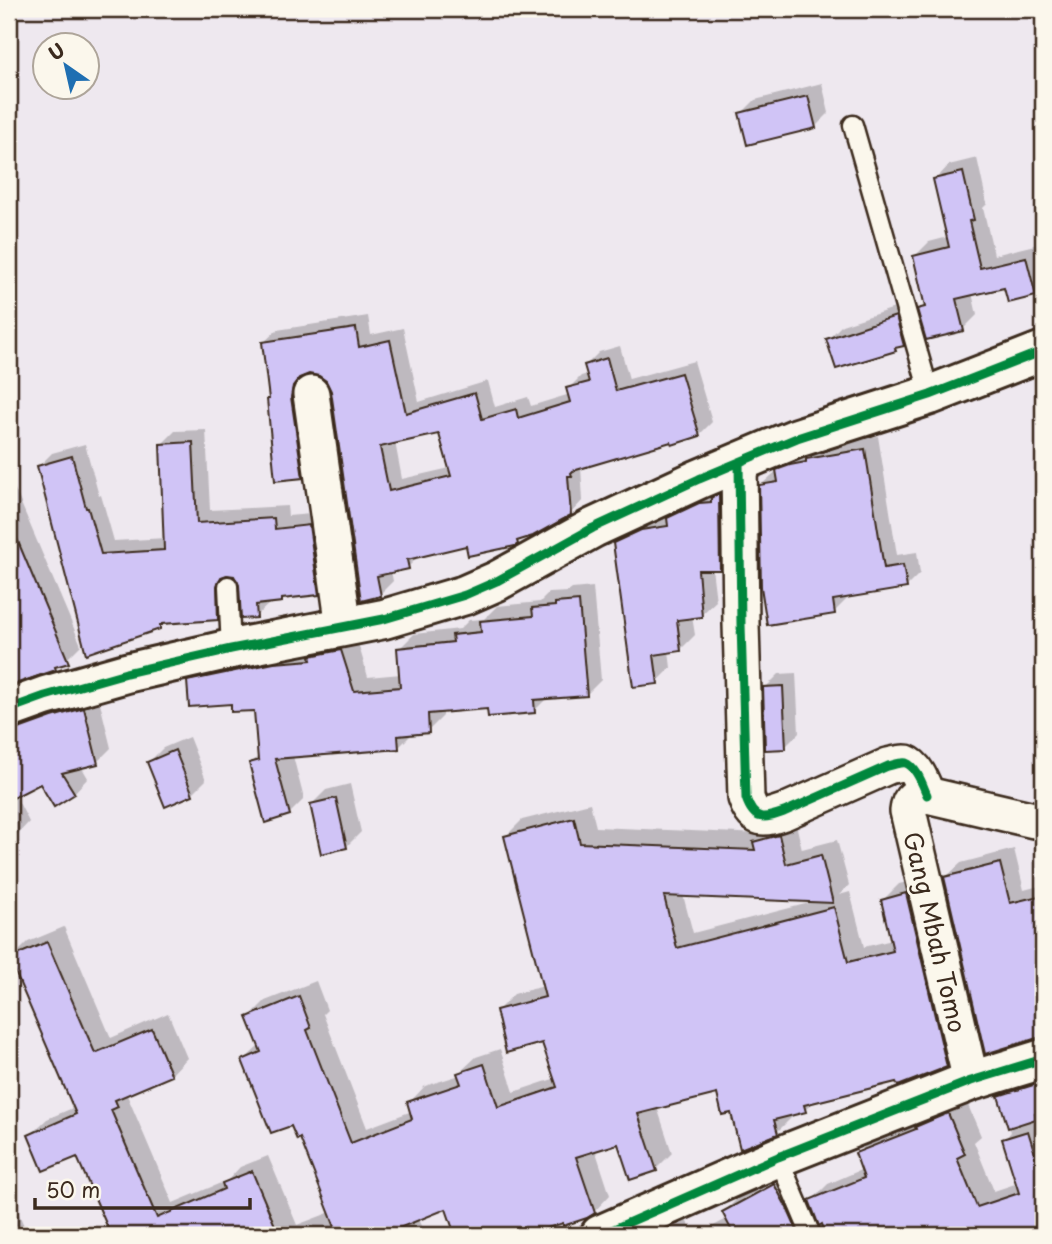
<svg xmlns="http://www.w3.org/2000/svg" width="1052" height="1244" font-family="'Playpen Sans',sans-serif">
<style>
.shadow{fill:#0003;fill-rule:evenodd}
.building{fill:#d0c4f6;stroke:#3b2a1e;stroke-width:2;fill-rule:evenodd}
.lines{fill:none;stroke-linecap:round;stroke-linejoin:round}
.service-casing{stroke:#3b2a1e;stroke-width:23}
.minor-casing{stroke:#3b2a1e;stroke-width:40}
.tertiary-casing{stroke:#3b2a1e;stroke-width:44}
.service{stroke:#fbf7ec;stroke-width:18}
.minor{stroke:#fbf7ec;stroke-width:35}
.tertiary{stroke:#fbf7ec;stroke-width:38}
.cycleway-casing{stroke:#fbf7ec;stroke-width:13}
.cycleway{stroke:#00873e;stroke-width:9}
.labels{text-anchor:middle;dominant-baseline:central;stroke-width:5;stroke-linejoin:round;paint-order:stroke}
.street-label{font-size:24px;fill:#3b2a1e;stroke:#fbf7ec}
</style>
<rect width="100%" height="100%" fill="#eee8ef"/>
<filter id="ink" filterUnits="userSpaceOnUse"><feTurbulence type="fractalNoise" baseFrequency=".0143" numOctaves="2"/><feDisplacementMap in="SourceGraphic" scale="14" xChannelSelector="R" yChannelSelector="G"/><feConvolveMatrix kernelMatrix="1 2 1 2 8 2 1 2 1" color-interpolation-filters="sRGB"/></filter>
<g filter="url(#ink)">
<g class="shadow">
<path d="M822 83 829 113 815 127 741 114 755 100Z"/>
<path d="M977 158 987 204 983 208 994 255 1043 243V291L1035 295 1006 286 972 293 977 315 963 329 919 310 926 303 915 256 929 242 948 237 935 180 949 165Z"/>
<path d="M910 303 917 330 903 344 899 346 895 349 828 339 842 325Z"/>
<path d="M368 316 371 335 403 328 419 402 488 381 495 407 528 397 531 406 570 394 568 389 581 376 588 374 586 365 599 352 620 346 629 379 694 361 712 422 699 435 672 440 581 467 583 500 570 514 523 537 517 543 467 544 420 555 408 567 391 571 393 581 380 594 333 391 329 381 320 374H304L303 383 315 463 302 476 270 398 263 343 277 330ZM440 431 450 468 402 479 395 442Z"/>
<path d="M206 430 210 510 287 506 288 516 322 513 332 579 318 593 285 597 282 601 270 603 256 616 241 584 235 575 230 574 231 605 217 619 165 622 159 628 143 633 39 466 52 453 85 444 99 496 101 495 114 541 166 538 162 444 175 431Z"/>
<path d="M878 436 897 555 917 552 920 573 906 587 848 596V598L834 612 761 485 792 457 822 445Z"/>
<path d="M9 475 81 645 67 659 9 682Z"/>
<path d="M723 489 734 554 719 568H712L716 601 701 615 692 616 695 635 681 649 669 651 671 668 657 682 615 543 630 529 657 516 673 514 684 504Z"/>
<path d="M593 587 601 680 586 695 547 698 534 711 489 707 443 711V716L428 731 413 733 399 747 293 756 304 799 289 814 251 764 259 755 255 709 232 702 189 682 204 667 356 636 368 677 401 674 399 649 414 634 460 629 469 620 484 619 497 606 540 602 549 593 568 592 572 589Z"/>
<path d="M796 673 799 733 785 747 765 688 779 674Z"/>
<path d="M98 695 111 748 97 762 81 766 88 778 74 793 41 782 15 795 29 822 15 837 9 839V727Z"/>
<path d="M189 737 206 780 192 794 149 762 163 748Z"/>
<path d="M350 784 361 832 346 847 312 804 326 790Z"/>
<path d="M590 803 596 827 763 834 795 820 802 849 837 840 849 885 839 895 850 892 864 947 892 940 883 900 899 884 923 878 963 1049 946 1065 815 1101 805 1110 793 1113V1116L777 1132 732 1111 718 1092 657 1107 672 1153 656 1169 619 1141 595 1149 610 1195 594 1212 520 1235H457L447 1207 418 1219 425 1235H114L78 1154 30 1135 47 1119 75 1107 11 959 28 942 64 927 111 1038 168 1013 187 1058 171 1075 127 1095 173 1203 228 1180 240 1167 268 1156 297 1225 331 1212 301 1136 244 1060 260 1045 249 1017 265 1001 316 981 327 1010 323 1014 367 1128 412 1111 409 1103 425 1086 460 1075 459 1073 476 1057 500 1049 514 1092 556 1078 544 1041 498 1010 514 994 544 986 506 836 522 820ZM683 895 813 902 693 933Z"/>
<path d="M1014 849 1024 890 1043 885V1033L1016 1040 946 877 961 863Z"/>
<path d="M1043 1071V1235H696L727 1219 724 1212 741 1195 792 1168 809 1203 828 1184 863 1169 857 1154 874 1137 965 1098 981 1136 974 1142 994 1191 1018 1183 1004 1140 1011 1132 1000 1096 1017 1079Z"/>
<path d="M9 1191 25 1228 32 1225 37 1235H9Z"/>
<path d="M686 1220 694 1235H658Z"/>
</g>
<g class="building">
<path d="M808 96 816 128 747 145 739 113Z"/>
<path d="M963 172 974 220 969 221 980 268 1026 257 1036 296 1008 303 1004 288 956 299 964 331 926 340 917 309 925 307 913 256 949 247 933 179Z"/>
<path d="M896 316 904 346 895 348 896 351 836 369 826 339Z"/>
<path d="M356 328 359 347 390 340 406 413 475 393 482 419 516 409 518 418 570 402 566 388 589 382 584 365 607 358 616 391 681 373 700 436 672 445 671 442 573 471 571 473 572 476H568L571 515 533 536 517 541 518 544 515 546 468 556 466 546 407 560 409 569 377 576 381 596 361 601 331 391 326 381 319 376 309 374 299 378 293 386 291 397 303 478 275 481 267 399H269L262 342ZM439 434 451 476 389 491 380 447Z"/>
<path d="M193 442 197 523 274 518 275 529 309 525 319 595 282 599V602L256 605 257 618 241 619 239 585 234 576 227 575 221 577 217 586 218 620 162 624V625H160V629L86 654 37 466 72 456 86 508H88L101 554 164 550 160 444Z"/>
<path d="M865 449 884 568 903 565 907 588 833 600 835 614 767 625 761 587 759 485 778 482 776 470 790 465 806 462V459Z"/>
<path d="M716 495H719L720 570H698L702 617 677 620 681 651 654 655 658 684 633 687 613 543 641 530 668 526 667 518 699 503 711 502V498Z"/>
<path d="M9 520 69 663 55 667 56 670 9 686Z"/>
<path d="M579 601 587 696 534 700 535 713 488 717 487 709 428 714 429 733 398 736 399 749 275 759 290 815 265 823 249 763 260 760H258L254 711 231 712V704L189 707 187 681 274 663 311 660 310 656 341 650 354 691 400 687 397 648 453 642 452 635 481 632 480 621 533 616 532 608 555 606V603Z"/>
<path d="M783 686 786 749 765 750 763 687Z"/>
<path d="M84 708 98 764 62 773 75 794 54 807 40 784 9 800V730H16L52 717Z"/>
<path d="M175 750 193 795 165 807 147 762Z"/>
<path d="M336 798 347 848 321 854 310 804Z"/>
<path d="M574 818 580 843 755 850 753 842 779 835 786 864 821 855 833 903 664 896 677 948 834 907 848 962 893 951 881 900 906 893 947 1067 898 1086 896 1082 804 1105 806 1112 774 1120 778 1134 740 1149 731 1113 722 1115 717 1094 638 1114 657 1171 630 1180 618 1144 576 1157 595 1213 587 1218 563 1226V1223L525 1235H455L446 1209 399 1228 402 1235H338L300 1138 297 1140 291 1126 271 1133 242 1060 261 1052 247 1017 299 996 311 1028 307 1030 351 1143 412 1119 407 1102 461 1084 457 1073 484 1064 498 1107 557 1087 542 1043 506 1053 496 1010 545 997 504 836Z"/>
<path d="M1000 863 1010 903 1043 895V1038H1037L985 1054 944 877Z"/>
<path d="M47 942 95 1053 152 1029 172 1076 115 1100 118 1107 111 1110 157 1218 224 1189 222 1183 252 1171 279 1235H111L77 1157 43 1171 28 1135 76 1114 9 958Z"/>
<path d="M1043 1082V1111L1035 1114 1036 1119 1008 1128 998 1096Z"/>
<path d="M948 1113 965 1154 957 1158 977 1207 1019 1193 1002 1139 1028 1131 1043 1180V1235H826L822 1224 819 1226 809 1200 864 1178 855 1153 916 1129 915 1127Z"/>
<path d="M774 1184 787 1208 799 1235H734L722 1212Z"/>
</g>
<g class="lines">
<defs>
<g id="service">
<path d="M853 125 930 395"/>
<path d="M228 586 231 649"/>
<path d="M778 1157 811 1235"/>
</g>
<g id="minor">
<path d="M311 394 344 627"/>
<path d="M739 463 741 624 746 798C754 822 764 819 784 812L888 766C893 765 901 762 906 763 917 767 923 786 927 795"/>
<path d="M971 1081 908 811C909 798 914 796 927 795L1034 820H1043"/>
</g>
<g id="tertiary">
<path d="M9 709 45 696 126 673 231 649 384 619 465 595 497 581 593 528 699 479 797 438 930 395 1043 351"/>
<path d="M600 1235 778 1157 971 1081 1043 1059"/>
</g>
</defs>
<use href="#service" class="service-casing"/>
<use href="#minor" class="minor-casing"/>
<use href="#tertiary" class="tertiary-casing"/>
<use href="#service" class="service"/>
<use href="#minor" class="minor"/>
<use href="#tertiary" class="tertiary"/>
<defs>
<g id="cycleway">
<path d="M739 463 741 624 746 798C754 822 764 819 784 812L888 766C893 765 901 762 906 763 917 767 923 786 927 795"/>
<path d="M9 709 45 696 126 673 231 649 384 619 465 595 497 581 593 528 699 479 797 438 930 395 1043 351"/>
<path d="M600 1235 778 1157 971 1081 1043 1059"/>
</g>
</defs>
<use href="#cycleway" class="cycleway-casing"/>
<use href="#cycleway" class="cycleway"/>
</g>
</g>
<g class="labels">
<g class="street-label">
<text transform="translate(936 932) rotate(77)">Gang Mbah Tomo</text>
</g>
</g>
<rect width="1052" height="1244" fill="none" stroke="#fbf7ec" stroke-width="35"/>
<rect x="18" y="18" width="1017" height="1209" fill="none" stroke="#3b2a1e" stroke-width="2.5" filter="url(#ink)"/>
<g transform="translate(66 66) rotate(326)"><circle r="33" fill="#fbf7ec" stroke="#aea59a" stroke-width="2"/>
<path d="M0-5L12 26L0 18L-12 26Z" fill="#1f6fb2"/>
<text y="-10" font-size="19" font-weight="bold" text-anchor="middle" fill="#3b2a1e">U</text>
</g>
<path d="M35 1198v10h215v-10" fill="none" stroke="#3b2a1e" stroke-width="3.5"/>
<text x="46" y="1198" font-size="21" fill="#3b2a1e" stroke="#fbf7ec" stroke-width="5" paint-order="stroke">50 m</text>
</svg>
